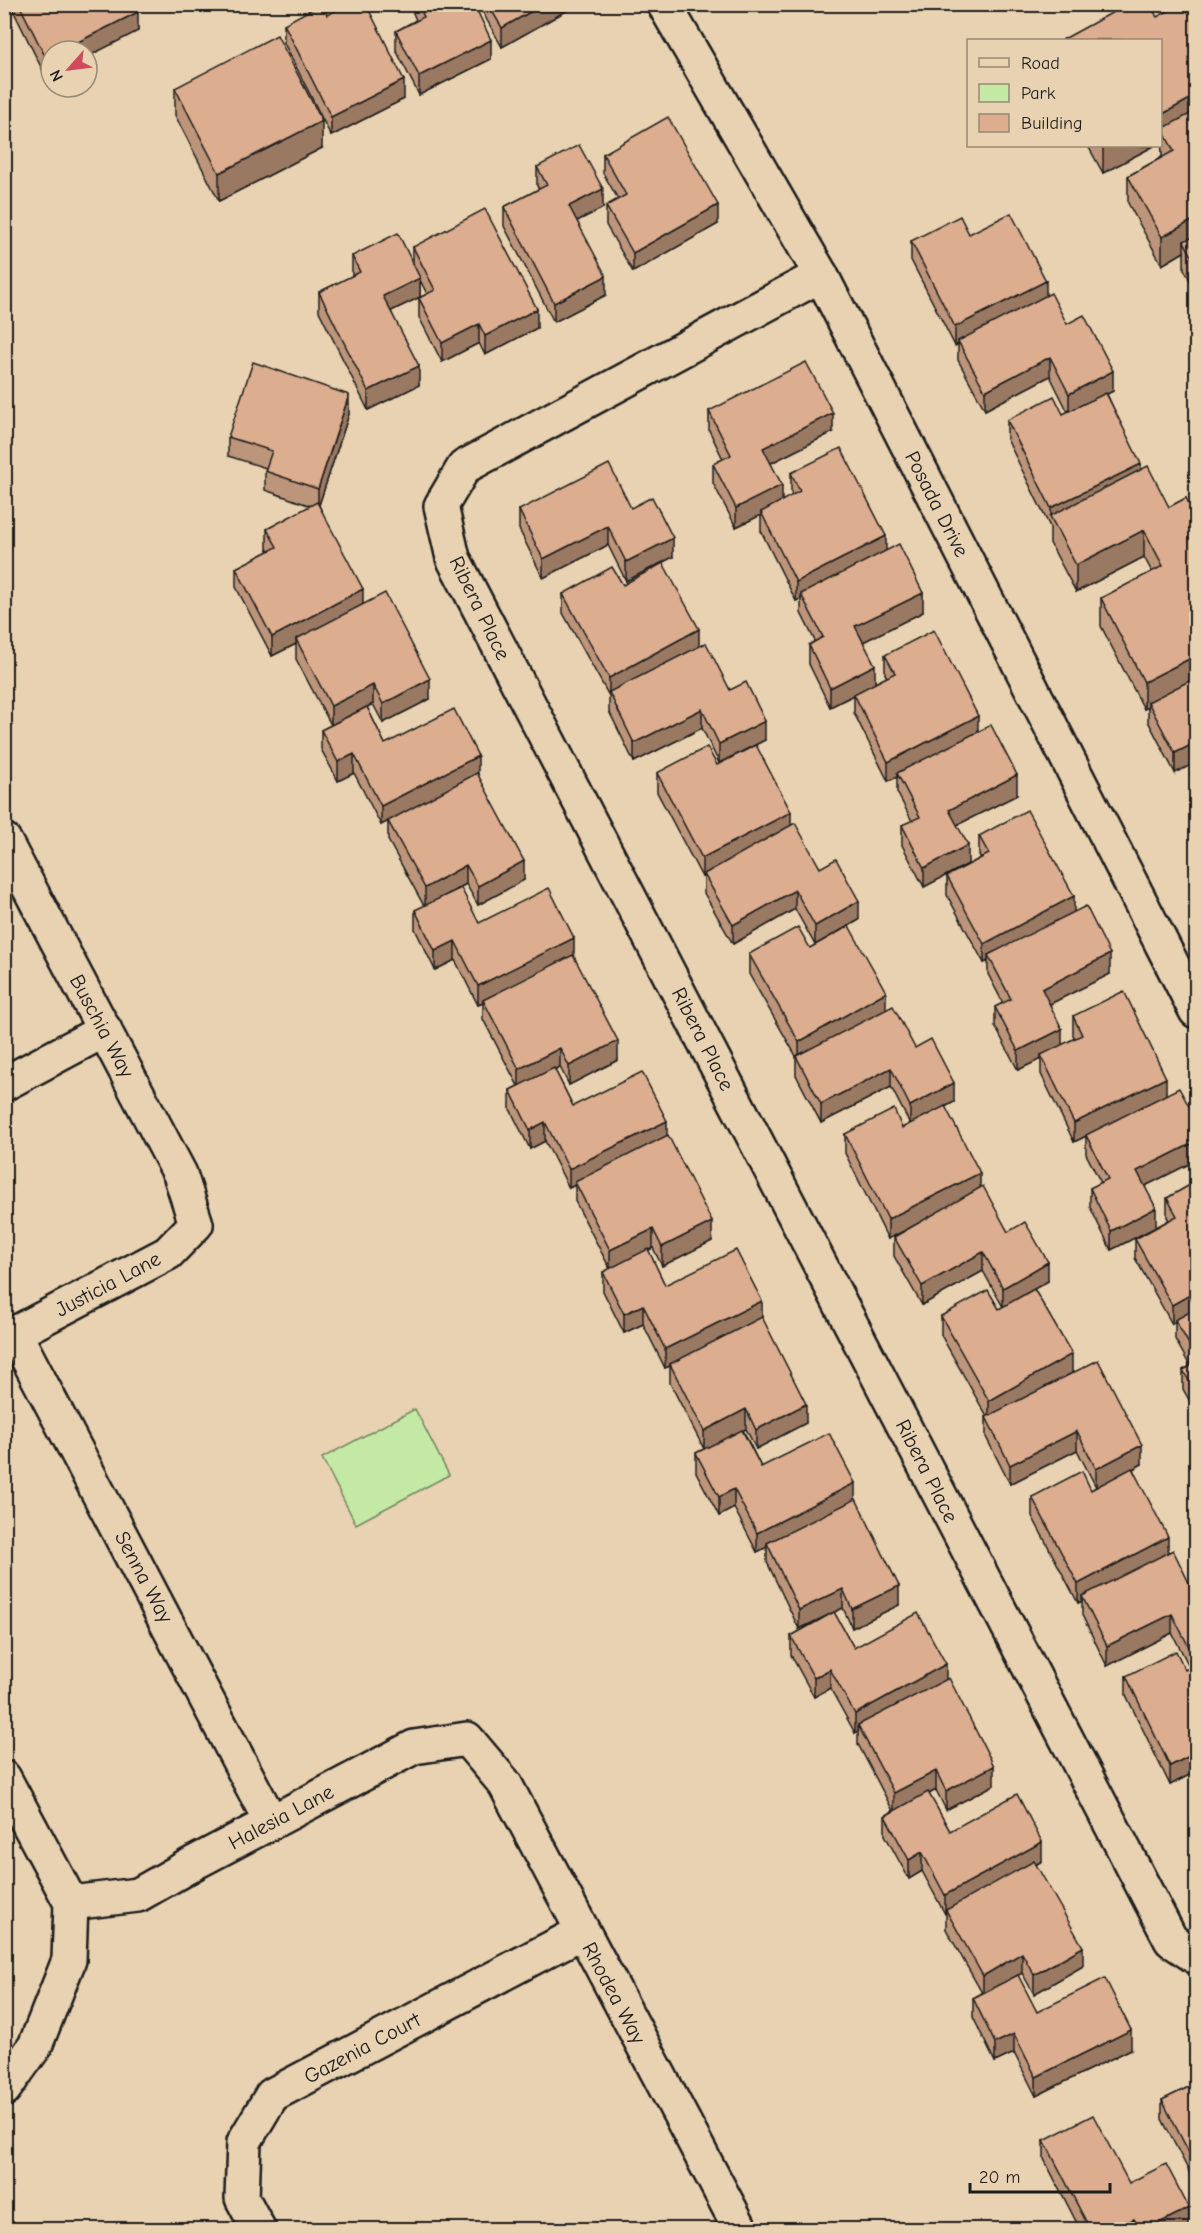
<svg xmlns="http://www.w3.org/2000/svg" width="1201" height="2234" font-family="'Comic Neue',sans-serif">
<style>
.green{fill:#c4e9a4;stroke:#708260;stroke-width:1.5}
.lines{fill:none;stroke-linecap:round;stroke-linejoin:round}
.minor-casing{stroke:#1c1c1c;stroke-width:38}
.minor{stroke:#e8d2b1;stroke-width:33}
.wall{fill:#bd957a;stroke:#1c1c1c;stroke-width:1.5}
.shaded-wall{fill:#9a7963;stroke:#1c1c1c;stroke-width:1.5}
.building{fill:#dcad8e;stroke:#1c1c1c;stroke-width:1.5}
.labels{text-anchor:middle;dominant-baseline:central;stroke-width:4.5;stroke-linejoin:round;paint-order:stroke}
.street-label{font-size:21px;fill:#1c1c1c;stroke:#e8d2b1}
</style>
<rect width="100%" height="100%" fill="#e8d2b1"/>
<filter id="ink" filterUnits="userSpaceOnUse"><feTurbulence type="fractalNoise" baseFrequency=".0167" numOctaves="2"/><feDisplacementMap in="SourceGraphic" scale="12" xChannelSelector="R" yChannelSelector="G"/><feConvolveMatrix kernelMatrix="1 2 1 2 8 2 1 2 1" color-interpolation-filters="sRGB"/></filter>
<g filter="url(#ink)">
<path class="green" d="M415 1409 449 1475 356 1524 322 1458Z"/>
<g class="lines">
<defs>
<g id="minor">
<path d="M664 4 821 275 1196 1011"/>
<path d="M821 275 464 467 441 506 453 558 1171 1940 1196 1957"/>
<path d="M4 840 180 1174 196 1224 168 1253 4 1339"/>
<path d="M4 1084 105 1030"/>
<path d="M15 1334 271 1822"/>
<path d="M4 1778 71 1903 69 1960 35 2046 4 2089"/>
<path d="M71 1903 138 1895 194 1863 414 1747 467 1739 505 1784 741 2230"/>
<path d="M259 2230 242 2198 244 2142 272 2095 582 1932"/>
</g>
</defs>
<use href="#minor" class="minor-casing"/>
<use href="#minor" class="minor"/>
</g>
<g class="wall">
<path d="M10 4H135L138 31 51 51V75L46 77Z"/>
<path d="M409 4H474L491 59 419 95 396 50V31L416 20Z"/>
<path d="M478 4H573V7L502 47Z"/>
<path d="M327 15 404 99 331 136 284 43V24Z"/>
<path d="M1157 17 1197 18V293L1184 269V252L1162 265 1128 203V176L1162 157Z"/>
<path d="M175 88 322 148 219 201 175 115Z"/>
<path d="M1088 146H1154L1103 173Z"/>
<path d="M603 154 718 224 633 272 606 225V206L618 199 603 173Z"/>
<path d="M537 167 603 208 577 221 606 295 554 322 504 226V207L539 189 537 186Z"/>
<path d="M969 234 1046 296 1067 324 1113 391 1107 394 1141 469 1169 507 1186 498 1175 773 1148 721V707L1144 709 1101 626V598L1152 572 1144 557 1076 592 1050 543V527L1007 439V420L1063 414 1068 412 1050 376 985 410 958 360V344L955 346 911 260V241Z"/>
<path d="M413 247 537 328 485 355 479 343 442 362 419 317V298L427 294 420 280V297L391 311 419 385 368 410 319 311V292L352 276V256L413 264Z"/>
<path d="M709 411 833 432 771 463 782 501 792 496 791 492V473L886 551 923 612 863 642 875 683 887 677 885 674V655L978 731 1017 795 957 825 968 864 924 887 902 845V825L912 821 897 792V777L888 781 854 713V695L830 707 809 664V645L815 641 801 613V599L796 601 761 531V515L736 527 713 483V464L723 459 709 430Z"/>
<path d="M349 414 319 505 363 605 430 699 383 723 373 704 367 707 385 744 478 775 524 880 478 905 466 884 454 891 479 923 574 956 618 1060 569 1085 560 1067 555 1070 573 1106 667 1136 712 1241 662 1266 653 1248 648 1250 665 1285 762 1318 806 1423 756 1449 746 1429 743 1430 761 1467 855 1499 899 1605 852 1628 843 1608 834 1612 854 1648 946 1680 994 1785 946 1810 936 1790 929 1794 950 1831 1042 1861 1036 1865 1083 1966 1034 1994 1022 1973 1014 1977 1037 2012 1131 2049 1036 2096 1014 2053 995 2062 973 2017V1998L982 1993 946 1929V1914H945L922 1871 909 1879 885 1835V1816L893 1811 858 1744V1731L855 1733 830 1688 814 1697 791 1655V1636L825 1617 799 1629 767 1562V1547L757 1552 734 1508 719 1516 696 1472V1453L704 1449 670 1383V1366L665 1368 643 1324 624 1333 603 1291V1272L610 1269 575 1201V1185L569 1188 545 1141 530 1149 510 1109V1090L518 1086 483 1019V1003L478 1005 455 960 435 970 415 929V910L424 906 388 840V821L395 817 381 825 354 773 338 781 321 749V730L331 725 296 659V644L272 656 236 587V568L269 551 267 548V529L311 506 265 490V471L266 468 228 456V437Z"/>
<path d="M631 508 673 557 626 581 608 545 543 578 519 529V510Z"/>
<path d="M623 585 699 646 765 740 719 763 702 728 634 762 609 711V696L563 613V594Z"/>
<path d="M717 765 791 825 820 868 859 920 842 930 886 1010 954 1102 945 1107 980 1188 1008 1232 1048 1281 1034 1289 1072 1373 1142 1464 1133 1469 1168 1552 1194 1593 1197 1592V1771L1170 1785 1126 1695V1676L1185 1670 1190 1668 1172 1633 1107 1666 1082 1615V1601L1078 1603 1032 1516V1497L1091 1490 1096 1487 1077 1450 1010 1484 986 1437V1417H987L941 1335V1316L999 1309 1003 1307 983 1271 922 1305 894 1256V1237L921 1222 888 1239 845 1153V1134L902 1128 910 1124 891 1087 821 1123 796 1075V1056L749 974V954L810 948 815 945 795 909 733 944 704 893V876L702 877 657 792V773Z"/>
<path d="M1197 782V808L1194 803V783Z"/>
<path d="M979 836 1074 912 1110 974 1050 1004 1062 1045 1075 1038 1073 1035V1016L1166 1095 1197 1160 1145 1186 1156 1227 1111 1250 1090 1207V1188L1101 1183 1086 1154V1136L1074 1142 1041 1074V1059L1018 1070 995 1026V1007L1003 1003 988 974V961L984 963 947 895V876L981 858 979 855Z"/>
<path d="M1197 1181V1414L1183 1389V1370L1190 1366 1175 1339V1322L1172 1324 1135 1258V1239L1169 1220 1167 1217V1198Z"/>
<path d="M1197 1813V1845L1191 1835V1816Z"/>
<path d="M1197 2083V2187L1162 2119V2100Z"/>
<path d="M1044 2140 1129 2183 1189 2227 1184 2229H1080L1044 2159Z"/>
</g>
<g class="shaded-wall">
<path d="M544 4H573V7L502 47V28Z"/>
<path d="M138 12V31L87 57V51H60Z"/>
<path d="M491 40V59L419 95V76Z"/>
<path d="M51 56V75L46 77V58Z"/>
<path d="M404 80V99L331 136V117Z"/>
<path d="M1197 95V123L1162 129V141L1161 142V115Z"/>
<path d="M322 121V148L219 201V173Z"/>
<path d="M1103 146H1154L1103 173Z"/>
<path d="M603 189V208L569 225V206Z"/>
<path d="M718 205V224L633 272V253Z"/>
<path d="M1197 218V246L1184 241V252L1162 265V237Z"/>
<path d="M606 276V295L554 322V303Z"/>
<path d="M420 278V297L383 315V296Z"/>
<path d="M1046 281V300L958 341V344L955 346V327Z"/>
<path d="M537 309V328L485 355V336Z"/>
<path d="M479 324V343L442 362V343Z"/>
<path d="M1050 357V376L985 410V391Z"/>
<path d="M419 366V385L368 410V391Z"/>
<path d="M1113 371V391L1069 413V394Z"/>
<path d="M349 395V414L318 508V489Z"/>
<path d="M833 413V432L763 467V448Z"/>
<path d="M1141 464V483L1051 516V508Z"/>
<path d="M782 485V504L761 512V515L736 527V508Z"/>
<path d="M608 526V545L543 578V559Z"/>
<path d="M1144 530V557L1076 592V565Z"/>
<path d="M886 536V555L801 594V599L796 601V582Z"/>
<path d="M673 538V557L626 581V562Z"/>
<path d="M363 589V609L296 639V644L272 656V637Z"/>
<path d="M923 593V612L855 646V626Z"/>
<path d="M699 629V648L609 693V678Z"/>
<path d="M1197 655V682L1148 702V707L1144 709V682Z"/>
<path d="M875 665V684L830 707V688Z"/>
<path d="M430 679V699L383 723V704Z"/>
<path d="M373 685V704L331 725V706Z"/>
<path d="M702 709V728L634 762V743Z"/>
<path d="M978 716V735L897 773V777L888 781V762Z"/>
<path d="M765 721V740L719 763V744Z"/>
<path d="M1197 742V762L1175 773V753Z"/>
<path d="M354 754V773L338 781V762Z"/>
<path d="M478 756V775L381 825V806Z"/>
<path d="M1017 775V795L949 829V810Z"/>
<path d="M791 812V831L704 874V876L702 877V858Z"/>
<path d="M968 845V864L924 887V868Z"/>
<path d="M524 861V880L478 905V886Z"/>
<path d="M466 865V884L425 907V888Z"/>
<path d="M795 890V909L733 944V925Z"/>
<path d="M1074 896V915L988 955V961L984 963V944Z"/>
<path d="M859 901V920L815 945V926Z"/>
<path d="M574 938V957L483 1000V1003L478 1005V986Z"/>
<path d="M455 941V960L435 970V951Z"/>
<path d="M1110 954V974L1042 1008V989Z"/>
<path d="M886 992V1012L799 1061V1042Z"/>
<path d="M1062 1029V1048L1041 1055V1059L1018 1070V1051Z"/>
<path d="M618 1041V1060L569 1085V1066Z"/>
<path d="M560 1048V1067L519 1088V1069Z"/>
<path d="M891 1068V1087L821 1123V1104Z"/>
<path d="M1166 1078V1097L1074 1142V1123Z"/>
<path d="M954 1083V1102L910 1125V1106Z"/>
<path d="M667 1121V1140L575 1182V1185L569 1188V1169Z"/>
<path d="M545 1122V1141L530 1149V1130Z"/>
<path d="M1197 1141V1160L1137 1190V1171Z"/>
<path d="M980 1173V1192L888 1239V1219Z"/>
<path d="M1156 1208V1227L1111 1250V1231Z"/>
<path d="M712 1222V1241L662 1266V1247Z"/>
<path d="M653 1229V1248L610 1269V1250Z"/>
<path d="M983 1252V1271L922 1305V1286Z"/>
<path d="M1048 1262V1281L1003 1307V1288Z"/>
<path d="M1197 1291V1310L1175 1320V1322L1172 1324V1305Z"/>
<path d="M762 1301V1320L670 1364V1366L665 1368V1349Z"/>
<path d="M643 1305V1324L624 1333V1314Z"/>
<path d="M1072 1354V1373L989 1421V1401Z"/>
<path d="M806 1404V1423L756 1449V1430Z"/>
<path d="M746 1409V1429L704 1450V1431Z"/>
<path d="M1077 1431V1450L1010 1484V1465Z"/>
<path d="M1142 1445V1464L1096 1488V1469Z"/>
<path d="M855 1483V1502L767 1543V1547L757 1552V1533Z"/>
<path d="M734 1489V1508L719 1516V1497Z"/>
<path d="M1168 1537V1556L1082 1596V1601L1078 1603V1584Z"/>
<path d="M899 1586V1605L852 1628V1609Z"/>
<path d="M843 1589V1608L799 1629V1610Z"/>
<path d="M1172 1614V1633L1107 1666V1646Z"/>
<path d="M1197 1645V1664L1190 1668V1649Z"/>
<path d="M946 1664V1683L858 1725V1731L855 1733V1714Z"/>
<path d="M830 1669V1688L814 1697V1678Z"/>
<path d="M1197 1752V1771L1170 1785V1766Z"/>
<path d="M994 1766V1785L946 1810V1791Z"/>
<path d="M936 1771V1790L894 1812V1793Z"/>
<path d="M1042 1842V1861L948 1913 946 1910 945 1914V1895Z"/>
<path d="M922 1852V1871L909 1879V1860Z"/>
<path d="M1083 1947V1966L1034 1994V1975Z"/>
<path d="M1022 1953V1973L983 1995V1976Z"/>
<path d="M1131 2030V2049L1036 2096V2077Z"/>
<path d="M1014 2034V2053L995 2062V2043Z"/>
<path d="M1189 2208V2227L1184 2229H1147Z"/>
<path d="M1134 2219V2229H1113Z"/>
</g>
<g class="building">
<path d="M19 4H135L138 12 60 51H51V56L46 58Z"/>
<path d="M321 4H323L327 15 348 4H366L404 80 331 117 284 24Z"/>
<path d="M418 4H474L491 40 419 76 396 31 424 17Z"/>
<path d="M488 4H544L502 28Z"/>
<path d="M1128 4H1150L1157 17 1181 4H1189L1197 18V95L1161 115V40H1062Z"/>
<path d="M277 35 322 121 219 173 175 88Z"/>
<path d="M1197 110V218L1162 237 1128 176 1174 151 1162 129Z"/>
<path d="M668 117 718 205 633 253 606 206 626 195 603 154Z"/>
<path d="M579 145 603 189 569 206 606 276 554 303 504 207 547 185 537 167Z"/>
<path d="M485 209 537 309 485 336 479 324 442 343 419 298 435 290 413 247Z"/>
<path d="M1011 213 1046 281 955 327 911 241 960 216 969 234Z"/>
<path d="M398 233 420 278 383 296 419 366 368 391 319 292 360 272 352 256Z"/>
<path d="M1197 235V266L1184 241Z"/>
<path d="M1051 293 1067 324 1084 315 1113 371 1069 394 1050 357 985 391 958 341Z"/>
<path d="M253 362 349 395 318 489 265 471 272 451 228 437Z"/>
<path d="M806 362 833 413 763 448 782 485 736 508 713 464 731 455 709 411Z"/>
<path d="M1106 393 1141 464 1051 508 1007 420 1054 396 1063 414Z"/>
<path d="M841 448 886 536 796 582 761 512 800 491 791 473Z"/>
<path d="M609 464 631 508 652 497 673 538 626 562 608 526 543 559 519 510Z"/>
<path d="M1148 466 1169 507 1186 498 1197 519V557H1195L1197 560V655L1144 682 1101 598 1163 566 1144 530 1076 565 1050 516Z"/>
<path d="M317 502 363 589 272 637 236 568 277 547 267 529Z"/>
<path d="M899 544 923 593 855 626 875 665 830 688 809 645 823 637 801 594Z"/>
<path d="M663 563 699 629 609 678 563 594 612 567 623 585Z"/>
<path d="M385 593 430 679 383 704 373 685 331 706 296 639Z"/>
<path d="M934 630 978 716 888 762 854 694 895 673 885 655Z"/>
<path d="M706 643 730 690 746 682 765 721 719 744 702 709 634 743 609 692Z"/>
<path d="M1197 677V742L1175 753 1148 702Z"/>
<path d="M367 707 385 744 454 709 478 756 381 806 354 754 338 762 321 730Z"/>
<path d="M991 725 1017 775 949 810 968 845 924 868 902 825 920 817 897 773Z"/>
<path d="M756 745 791 812 702 858 657 773 707 747 717 765Z"/>
<path d="M477 773 524 861 478 886 466 865 425 888 388 821Z"/>
<path d="M1027 810 1074 896 984 944 947 876 989 854 979 836Z"/>
<path d="M795 823 820 868 836 859 859 901 815 926 795 890 733 925 704 874Z"/>
<path d="M461 888 479 923 549 888 574 938 478 986 455 941 435 951 415 910Z"/>
<path d="M1086 906 1110 954 1042 989 1062 1029 1018 1051 995 1007 1011 999 988 955Z"/>
<path d="M849 926 886 992 799 1042 749 954 798 927 810 948Z"/>
<path d="M573 955 618 1041 569 1066 560 1048 519 1069 483 1000Z"/>
<path d="M1124 991 1166 1078 1074 1123 1041 1055 1082 1035 1073 1016Z"/>
<path d="M893 1006 915 1048 931 1039 954 1083 910 1106 891 1068 821 1104 796 1056Z"/>
<path d="M554 1068 573 1106 642 1072 667 1121 569 1169 545 1122 530 1130 510 1090Z"/>
<path d="M1179 1088 1197 1121V1141L1137 1171 1156 1208 1111 1231 1090 1188 1108 1179 1086 1135Z"/>
<path d="M945 1106 980 1173 888 1219 845 1134 894 1109 902 1128Z"/>
<path d="M668 1135 712 1222 662 1247 653 1229 610 1250 575 1182Z"/>
<path d="M1197 1181V1291L1172 1305 1135 1239 1177 1216 1167 1198Z"/>
<path d="M983 1186 1008 1232 1025 1222 1048 1262 1003 1288 983 1252 922 1286 894 1237Z"/>
<path d="M648 1249 665 1285 736 1250 762 1301 665 1349 643 1305 624 1314 603 1272Z"/>
<path d="M1034 1289 1072 1354 989 1401 941 1316 988 1290 999 1309Z"/>
<path d="M1197 1308V1358L1175 1320Z"/>
<path d="M762 1317 806 1404 756 1430 746 1409 704 1431 670 1364Z"/>
<path d="M1098 1360 1142 1445 1096 1469 1077 1431 1010 1465 986 1417Z"/>
<path d="M1197 1363V1395L1183 1370Z"/>
<path d="M742 1430 761 1467 829 1433 855 1483 757 1533 734 1489 719 1497 696 1453Z"/>
<path d="M1132 1468 1168 1537 1078 1584 1032 1497 1082 1471 1091 1490Z"/>
<path d="M856 1499 899 1586 852 1609 843 1589 799 1610 767 1543Z"/>
<path d="M1173 1550 1194 1593 1197 1592V1645L1190 1649 1172 1614 1107 1646 1082 1596Z"/>
<path d="M834 1612 854 1648 918 1613 946 1664 855 1714 830 1669 814 1678 791 1636Z"/>
<path d="M1176 1651 1185 1670 1197 1664V1752L1170 1766 1126 1676Z"/>
<path d="M949 1678 994 1766 946 1791 936 1771 894 1793 858 1725Z"/>
<path d="M928 1792 950 1831 1017 1794 1042 1842 945 1895 922 1852 909 1860 885 1816Z"/>
<path d="M1197 1813V1826L1191 1816Z"/>
<path d="M1034 1861 1083 1947 1034 1975 1022 1953 983 1976 946 1910Z"/>
<path d="M1018 1975 1037 2012 1105 1978 1131 2030 1036 2077 1014 2034 995 2043 973 1998Z"/>
<path d="M1197 2083V2168L1162 2100Z"/>
<path d="M1093 2115 1129 2183 1166 2164 1189 2208 1147 2229H1140L1134 2219 1113 2229H1090L1044 2140Z"/>
</g>
</g>
<g class="labels">
<g class="street-label">
<text transform="translate(937 504) rotate(63)">Posada Drive</text>
<text transform="translate(480 608) rotate(64)">Ribera Place</text>
<text transform="translate(102 1026) rotate(62)">Buschia Way</text>
<text transform="translate(703 1039) rotate(63)">Ribera Place</text>
<text transform="translate(108 1284) rotate(-28)">Justicia Lane</text>
<text transform="translate(927 1471) rotate(63)">Ribera Place</text>
<text transform="translate(144 1577) rotate(62)">Senna Way</text>
<text transform="translate(281 1817) rotate(-28)">Halesia Lane</text>
<text transform="translate(614 1993) rotate(62)">Rhodea Way</text>
<text transform="translate(362 2048) rotate(-28)">Gazenia Court</text>
</g>
</g>
<rect width="1201" height="2234" fill="none" stroke="#e8d2b1" stroke-width="24"/>
<rect x="12" y="12" width="1177" height="2210" fill="none" stroke="#1c1c1c" stroke-width="2" filter="url(#ink)"/>
<rect x="967" y="39" width="195" height="108" fill="#e8d2b1" stroke="#968975" stroke-width="1.5"/>
<rect x="979" y="58" width="30" height="9" fill="#e8d2b1" stroke="#968975" stroke-width="1.5"/>
<text x="1021" y="69" font-size="18" fill="#1c1c1c">Road</text>
<rect x="979" y="84" width="30" height="18" fill="#c4e9a4" stroke="#968975" stroke-width="1.5"/>
<text x="1021" y="99" font-size="18" fill="#1c1c1c">Park</text>
<rect x="979" y="114" width="30" height="18" fill="#dcad8e" stroke="#968975" stroke-width="1.5"/>
<text x="1021" y="129" font-size="18" fill="#1c1c1c">Building</text>
<g transform="translate(69 69) rotate(242)"><circle r="28" fill="#e8d2b1" stroke="#968975" stroke-width="1.5"/>
<path d="M0-4.5L10 22L0 15L-10 22Z" fill="#d1495b"/>
<text y="-9" font-size="16" font-weight="bold" text-anchor="middle" fill="#1c1c1c">N</text>
</g>
<path d="M970 2183v9h140v-9" fill="none" stroke="#1c1c1c" stroke-width="3"/>
<text x="979" y="2183" font-size="18" fill="#1c1c1c" stroke="#e8d2b1" stroke-width="4.5" paint-order="stroke">20 m</text>
</svg>
